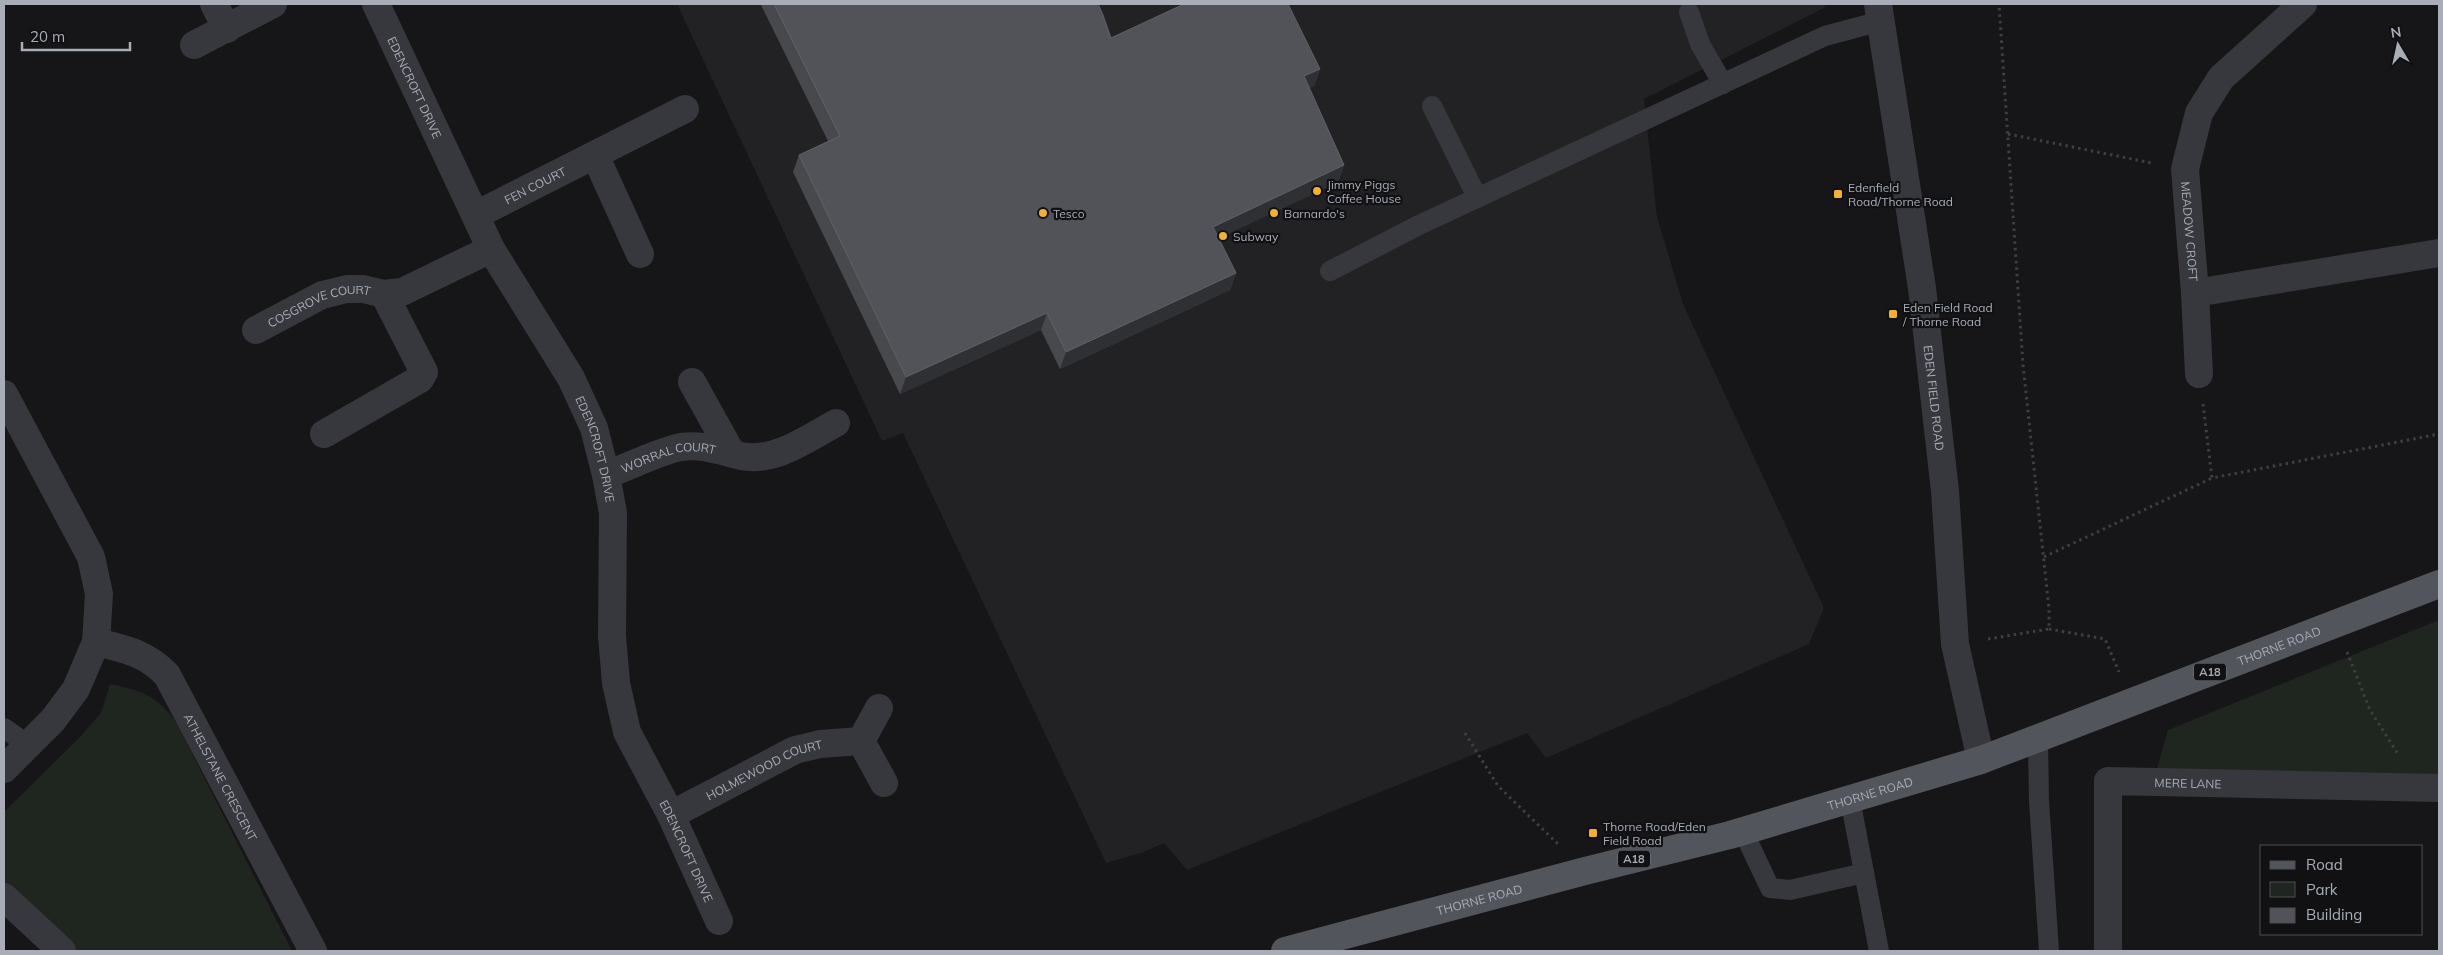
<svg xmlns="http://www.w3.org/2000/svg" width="2443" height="955" font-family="Mulish,sans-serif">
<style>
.built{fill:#222225}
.green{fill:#1e261f}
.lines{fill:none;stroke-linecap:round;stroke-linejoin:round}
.path{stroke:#3d3f44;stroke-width:3;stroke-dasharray:2.5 4;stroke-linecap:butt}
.service{stroke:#37383d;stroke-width:20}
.minor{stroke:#37383d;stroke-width:28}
.primary{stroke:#53555c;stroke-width:28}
.wall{fill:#47494d}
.shaded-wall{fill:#2f3033}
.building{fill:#525359;stroke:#5f6168}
.poi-dot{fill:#f2b134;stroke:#111113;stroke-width:2}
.labels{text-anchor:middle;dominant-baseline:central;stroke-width:4.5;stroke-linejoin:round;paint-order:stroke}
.shield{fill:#111113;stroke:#7b7e86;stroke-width:1}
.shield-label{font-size:11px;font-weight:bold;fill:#a8adb8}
.street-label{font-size:12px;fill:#a8adb8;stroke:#111113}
.poi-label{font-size:12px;fill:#a8adb8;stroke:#111113;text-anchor:start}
</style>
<rect width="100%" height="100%" fill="#161618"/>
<path class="built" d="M677 4H1826L1824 8 1644 99 1657 217 1683 304 1824 608 1809 644 1546 758 1527 733 1187 870 1164 843 1144 852 1106 863 903 433 882 441Z"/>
<g class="green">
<path d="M2439 620V777L2150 793 2168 730Z"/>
<path d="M110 684C142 691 154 694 175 720L292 951H77L4 883V812L80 737 101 713Z"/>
</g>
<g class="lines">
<g class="path">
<path d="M2008 134 2152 163"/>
<path d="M2203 404 2212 478 2439 434"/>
<path d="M2044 557 2212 478"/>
<path d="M2049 629 2105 639 2119 672"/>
<path d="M1988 639 2049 629V609L2023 365 1999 4"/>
<path d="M2347 652 2370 710 2398 754"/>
<path d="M1465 733 1498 786 1558 844"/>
</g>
<g class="service">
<path d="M1689 12 1700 44 1723 84"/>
<path d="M1432 106 1477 197"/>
<path d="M1330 271 1419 225 1825 36 1881 21"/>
<path d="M4 728 28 745"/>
<path d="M2038 739 2039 801 2049 951"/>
<path d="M1850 799 1879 951"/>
<path d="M1743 831 1770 888 1790 890 1864 873"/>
</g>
<g class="minor">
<path d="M214 4 227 29"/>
<path id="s1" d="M376 4 491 249 571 378 594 428 606 475 613 513 612 636 616 683 627 732 671 815 719 921"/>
<path id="s2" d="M1878 4 1922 288 1945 491 1955 644 1981 760"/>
<path id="s3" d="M2303 4 2221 78 2199 113 2185 169 2195 293 2439 253"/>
<path d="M194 45 273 4"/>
<path d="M595 155 640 254"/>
<path id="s4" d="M476 215 685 109"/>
<path d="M2195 293 2199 374"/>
<path id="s5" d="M256 330 322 295 347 289H363L384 294 402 292 491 249"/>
<path d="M692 382 731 452"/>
<path d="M4 394 91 557 99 594 96 642 76 689 53 720 4 769"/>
<path d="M324 434 420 379 424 372 384 294"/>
<path id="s6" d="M606 475C626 468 662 450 681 447 704 444 720 451 741 456 775 463 808 438 836 423"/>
<path id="s7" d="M96 642C125 649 146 653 167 675L313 951"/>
<path d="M879 708 861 741 884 783"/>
<path id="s8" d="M671 815 795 750 820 744 861 741"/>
<path d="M4 897 62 951"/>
<path id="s9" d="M2108 951V781L2439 788"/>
</g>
<path class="primary" id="s10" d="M1285 951 1585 871 1730 835 1981 760 2439 584"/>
</g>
<path class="wall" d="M762 4H1098L1111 38 1320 69 1314 86 1309 88 1344 165 1338 182 1219 238 1236 273 1230 290 1060 369 1041 330 900 394 793 172 799 155 828 141 761 5Z"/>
<g class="shaded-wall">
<path d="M1320 69 1314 86 1298 93 1304 76Z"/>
<path d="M1344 165 1338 182 1207 244 1213 227Z"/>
<path d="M1236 273 1230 290 1060 369 1066 352Z"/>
<path d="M1047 313 1041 330 900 394 906 377Z"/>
</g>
<path class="building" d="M774 4H1098L1103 15 1111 38 1184 4H1288L1320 69 1304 76 1344 165 1213 227 1236 273 1066 352 1047 313 906 377 799 155 840 136Z"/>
<g class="poi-dot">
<circle cx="1317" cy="191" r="5"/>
<rect x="1833" y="189" width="10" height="10" rx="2.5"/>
<circle cx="1043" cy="213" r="5"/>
<circle cx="1274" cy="213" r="5"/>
<circle cx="1223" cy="236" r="5"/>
<rect x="1888" y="309" width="10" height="10" rx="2.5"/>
<rect x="1588" y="828" width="10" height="10" rx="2.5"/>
</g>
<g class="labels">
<g class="shield">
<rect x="2194" y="663.5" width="32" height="17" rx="4"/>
<rect x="1618" y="850.5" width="32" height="17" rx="4"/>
</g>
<g class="shield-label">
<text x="2210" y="672">A18</text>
<text x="1634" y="859">A18</text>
</g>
<g class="street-label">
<text stroke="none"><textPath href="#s1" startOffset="92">EDENCROFT DRIVE</textPath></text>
<text stroke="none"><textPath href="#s4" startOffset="66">FEN COURT</textPath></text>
<text stroke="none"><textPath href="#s3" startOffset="272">MEADOW CROFT</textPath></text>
<text stroke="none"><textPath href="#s5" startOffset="69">COSGROVE COURT</textPath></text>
<text stroke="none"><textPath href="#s2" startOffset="398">EDEN FIELD ROAD</textPath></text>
<text stroke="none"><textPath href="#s1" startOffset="498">EDENCROFT DRIVE</textPath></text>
<text stroke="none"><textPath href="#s6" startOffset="66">WORRAL COURT</textPath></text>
<text stroke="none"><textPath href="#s10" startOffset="1041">THORNE ROAD</textPath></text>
<text stroke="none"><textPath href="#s8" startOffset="104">HOLMEWOOD COURT</textPath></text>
<text stroke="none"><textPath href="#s7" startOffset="195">ATHELSTANE CRESCENT</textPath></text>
<text stroke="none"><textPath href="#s9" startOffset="250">MERE LANE</textPath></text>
<text stroke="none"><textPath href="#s10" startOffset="606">THORNE ROAD</textPath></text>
<text stroke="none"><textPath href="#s1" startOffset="918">EDENCROFT DRIVE</textPath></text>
<text stroke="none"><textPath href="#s10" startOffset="201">THORNE ROAD</textPath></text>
</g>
<g class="poi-label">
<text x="1327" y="184">Jimmy Piggs<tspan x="1327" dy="14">Coffee House</tspan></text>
<text x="1848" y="187">Edenfield<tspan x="1848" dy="14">Road/Thorne Road</tspan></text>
<text x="1053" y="213">Tesco</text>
<text x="1284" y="213">Barnardo's</text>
<text x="1233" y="236">Subway</text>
<text x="1903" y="307">Eden Field Road<tspan x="1903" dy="14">/ Thorne Road</tspan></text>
<text x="1603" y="826">Thorne Road/Eden<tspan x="1603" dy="14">Field Road</tspan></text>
</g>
</g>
<rect width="2443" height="955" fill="none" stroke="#a8adb8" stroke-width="10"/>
<rect x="2260" y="845" width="162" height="90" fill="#111113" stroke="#4d4f55"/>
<rect x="2270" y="861" width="25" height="8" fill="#53555c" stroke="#4d4f55"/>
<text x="2306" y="870" font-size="15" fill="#a8adb8">Road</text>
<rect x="2270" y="882" width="25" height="15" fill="#1e261f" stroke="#4d4f55"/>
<text x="2306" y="895" font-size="15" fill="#a8adb8">Park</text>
<rect x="2270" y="908" width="25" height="15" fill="#525359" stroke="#4d4f55"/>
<text x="2306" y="920" font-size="15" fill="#a8adb8">Building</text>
<g transform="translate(2398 45) rotate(351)" stroke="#111113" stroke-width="4" paint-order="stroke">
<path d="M0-4L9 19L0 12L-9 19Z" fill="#a8adb8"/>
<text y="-8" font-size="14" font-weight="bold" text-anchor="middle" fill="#a8adb8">N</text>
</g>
<path d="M22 42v8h108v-8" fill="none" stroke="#a8adb8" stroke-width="2.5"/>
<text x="30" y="42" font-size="15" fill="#a8adb8" stroke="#111113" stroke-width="4" paint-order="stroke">20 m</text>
</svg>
